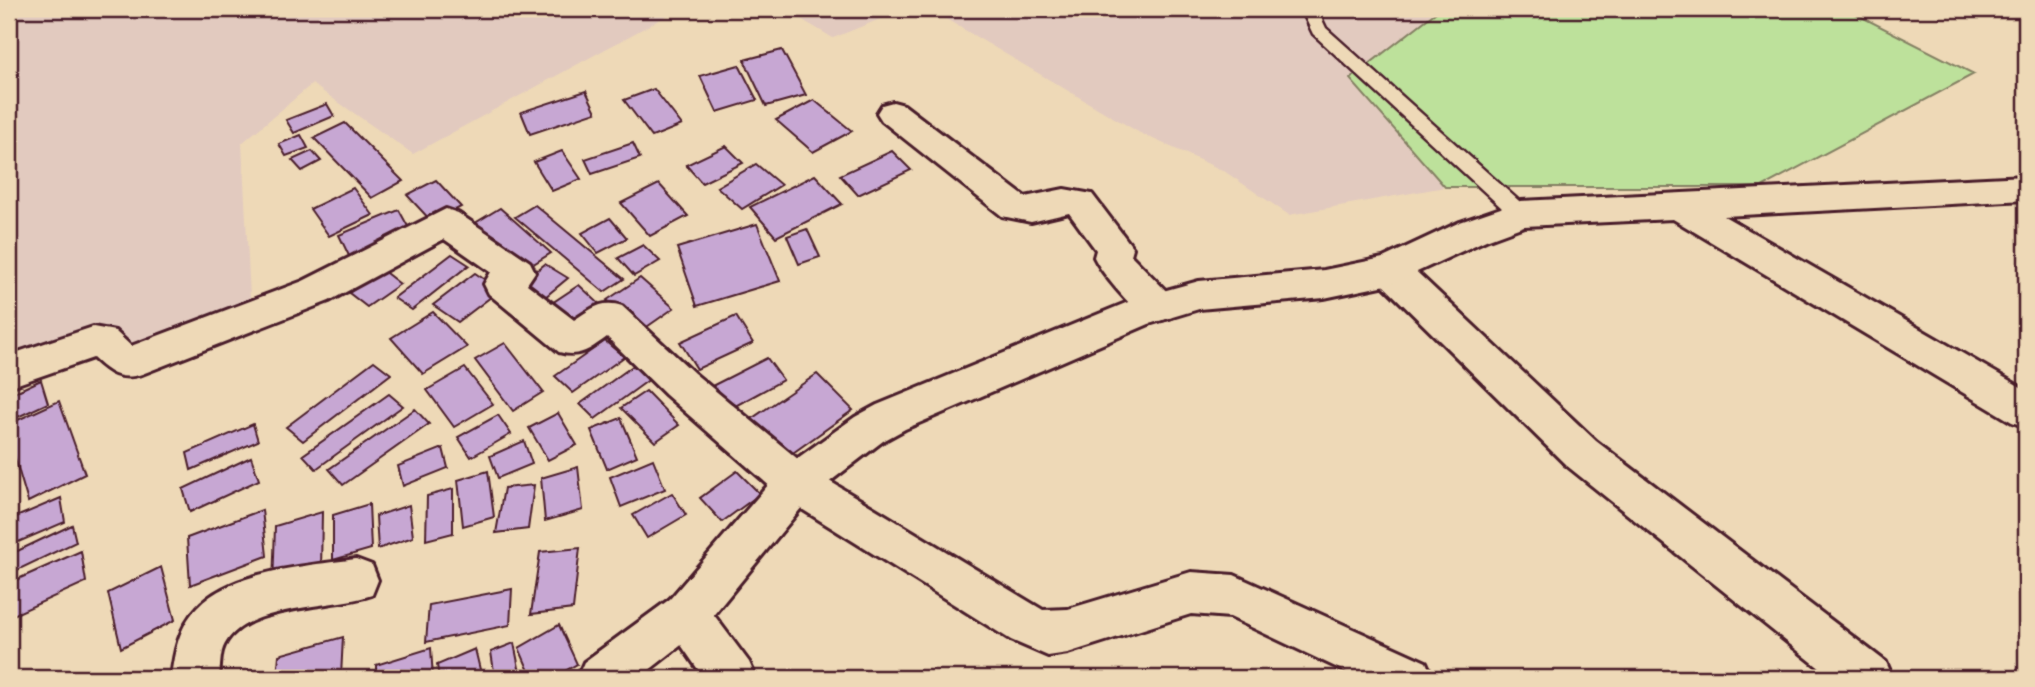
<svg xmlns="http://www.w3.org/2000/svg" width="2035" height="687" font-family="Caveat,sans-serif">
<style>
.built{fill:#e2cabf}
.green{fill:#bde19b;stroke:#848063;stroke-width:2}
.building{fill:#c7a7d3;stroke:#4a1f2b;stroke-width:2}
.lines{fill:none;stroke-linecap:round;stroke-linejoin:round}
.service-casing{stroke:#4a1f2b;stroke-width:5}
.minor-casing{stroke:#4a1f2b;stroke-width:6}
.tertiary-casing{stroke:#4a1f2b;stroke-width:6}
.service{fill:#eed9b7;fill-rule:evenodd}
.minor{fill:#eed9b7;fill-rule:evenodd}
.tertiary{fill:#eed9b7;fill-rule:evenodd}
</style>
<rect width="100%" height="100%" fill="#eed9b7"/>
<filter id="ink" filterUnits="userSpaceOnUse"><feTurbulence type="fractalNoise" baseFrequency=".0143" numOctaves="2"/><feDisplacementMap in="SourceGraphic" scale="14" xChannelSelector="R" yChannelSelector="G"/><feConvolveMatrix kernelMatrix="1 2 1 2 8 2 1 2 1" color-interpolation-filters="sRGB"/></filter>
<g filter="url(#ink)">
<g class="built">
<path d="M9 9H679L413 154 312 84 242 143 251 316 132 364 102 337 9 369Z"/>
<path d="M784 9H905L833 38Z"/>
<path d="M929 9H1440L1351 79 1445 187 1289 215 1224 171 1140 133Z"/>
</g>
<path class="green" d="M1440 9H1846L1974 74 1762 187H1445L1350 79Z"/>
<g class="building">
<path d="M782 50 806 95 766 106 744 60Z"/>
<path d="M739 65 757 100 717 112 700 76Z"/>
<path d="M654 89 682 125 652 137 624 100Z"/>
<path d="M586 91 596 112 530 134 521 112Z"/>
<path d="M814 100 852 131 813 152 776 120Z"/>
<path d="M327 104 334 116 294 133 286 120Z"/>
<path d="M345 123 403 181 372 198 314 138Z"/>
<path d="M301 135 308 148 286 156 279 144Z"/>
<path d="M633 143 640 158 592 174 585 159Z"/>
<path d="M726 146 743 163 702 183 686 165Z"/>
<path d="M312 151 321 161 302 171 292 160Z"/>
<path d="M562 151 581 179 552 191 534 162Z"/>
<path d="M892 151 911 170 858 195 840 175Z"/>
<path d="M756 164 781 185 742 209 717 187Z"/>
<path d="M815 175 842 204 776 237 750 207Z"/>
<path d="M436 180 461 207 432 222 407 195Z"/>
<path d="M659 184 688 216 650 236 621 203Z"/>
<path d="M353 188 373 215 329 236 310 209Z"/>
<path d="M535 205 624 279 604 292 515 217Z"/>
<path d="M500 208 551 253 522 271 472 225Z"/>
<path d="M399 210 411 232 350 258 339 235Z"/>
<path d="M610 218 627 238 598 253 582 233Z"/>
<path d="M757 224 780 281 697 306 677 248Z"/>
<path d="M807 229 820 257 799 264 787 236Z"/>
<path d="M643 245 660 261 634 276 618 258Z"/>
<path d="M452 254 469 265 412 310 394 298Z"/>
<path d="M545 264 568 278 539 302 516 287Z"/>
<path d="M382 270 400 284 367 307 349 293Z"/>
<path d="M475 273 500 290 458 322 433 305Z"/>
<path d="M640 278 674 308 641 331 607 300Z"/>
<path d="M579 285 605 309 569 333 543 309Z"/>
<path d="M433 312 467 347 423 374 391 338Z"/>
<path d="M736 316 753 343 697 369 680 342Z"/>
<path d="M605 341 624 357 573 393 555 376Z"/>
<path d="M505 343 543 392 513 411 475 360Z"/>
<path d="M767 358 783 380 728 410 712 386Z"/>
<path d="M374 361 391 374 303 441 286 427Z"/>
<path d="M634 365 650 379 595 419 580 404Z"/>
<path d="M465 368 493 404 454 427 427 390Z"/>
<path d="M817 374 853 410 776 465 741 426Z"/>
<path d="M41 380 48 403 9 421V395Z"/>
<path d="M646 391 679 425 655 442 621 408Z"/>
<path d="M389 394 403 406 316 469 303 455Z"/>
<path d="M59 401 85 474 28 502 9 438V424Z"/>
<path d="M415 409 429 424 343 485 329 469Z"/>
<path d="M558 413 577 445 548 460 529 428Z"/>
<path d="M498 415 511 434 471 457 458 437Z"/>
<path d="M621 418 637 456 607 469 591 430Z"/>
<path d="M253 424 258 441 191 470 187 453Z"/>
<path d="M524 441 532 464 498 478 490 456Z"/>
<path d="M443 448 448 468 403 486 398 466Z"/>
<path d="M251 457 259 480 190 512 183 489Z"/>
<path d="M653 459 665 489 621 507 610 477Z"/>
<path d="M578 467 583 510 545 521 541 478Z"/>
<path d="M488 471 494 517 463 526 458 480Z"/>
<path d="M737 471 760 494 722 522 700 498Z"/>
<path d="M534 485 528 529 496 533 504 488Z"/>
<path d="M453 489V533L426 540 427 496Z"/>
<path d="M672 493 686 515 647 538 633 515Z"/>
<path d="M61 498 65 522 9 546V520Z"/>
<path d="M369 504 371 549 333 560V515Z"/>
<path d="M409 505 413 537 378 549 376 516Z"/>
<path d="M262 510 267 556 190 585 187 538Z"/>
<path d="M322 512 321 572 273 587 275 526Z"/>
<path d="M72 525 76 542 9 574V555Z"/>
<path d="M580 548 573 609 531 614 540 552Z"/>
<path d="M81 551 86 582 9 617V583Z"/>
<path d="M161 567 175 620 121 648 108 593Z"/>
<path d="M512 589 510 625 426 642 429 605Z"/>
<path d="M559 625 577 664 553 678H532L519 648Z"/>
<path d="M343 637 341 676 277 678 279 655Z"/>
<path d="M514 643 521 678H495L491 652Z"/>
<path d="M431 648 433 678H376V665Z"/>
<path d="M475 649 482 678H439L437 665Z"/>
</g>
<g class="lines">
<defs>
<path id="service" d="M1301 9H1317L1326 28 1528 209 1531 214 1528 219H1514L1313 34Z"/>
<g id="minor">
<path d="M893 102 904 105 1025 197 1064 189 1092 194 1133 248 1131 255 1172 297 1178 307 1172 317C1163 320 1154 323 1145 317 1130 306 1102 274 1094 257L1096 250 1069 213 1031 222 1002 216 882 121 877 113 882 105Z"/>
<path d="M446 209 458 213 530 262 535 272 527 284 574 320C591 309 602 299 622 306L694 373 811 470 1043 610 1068 609 1191 572 1234 575 1426 662 1433 678H1359L1230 617 1191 614 1068 653 1048 656 1011 640 781 496 666 395 607 337C590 349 580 358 559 352L489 294 484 284 491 272 444 239 329 301 142 374C120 381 109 373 93 358L9 387V355L93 327 115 331 131 346 303 281Z"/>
<path d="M1391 256 1404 260 1596 441 1886 662 1893 678H1832L1566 465 1378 280 1373 270 1378 260Z"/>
<path d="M356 559 372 565 378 580 372 595C333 609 237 603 222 651 220 659 220 669 219 678H171C174 654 179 626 197 608 232 570 308 566 356 559Z"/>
<path d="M686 593 702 599 749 662 756 678H704L670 629 663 614 670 599Z"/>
</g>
<path id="tertiary" d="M2026 176V200L1724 216 2026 390V427L2012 422 1673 219 1524 226 1486 240 1391 284 1324 298 1199 309 1149 324 905 429 883 441 811 496 702 629 639 678H577L584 662 670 599 781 470 855 417 877 405 1138 298 1199 281 1324 270 1383 258 1460 222 1521 201Z"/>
</defs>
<use href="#service" class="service-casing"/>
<use href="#minor" class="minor-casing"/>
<use href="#tertiary" class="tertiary-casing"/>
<use href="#service" class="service"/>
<use href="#minor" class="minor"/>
<use href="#tertiary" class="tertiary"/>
</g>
</g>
<rect width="2035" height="687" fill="none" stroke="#eed9b7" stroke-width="35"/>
<rect x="18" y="18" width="2000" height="652" fill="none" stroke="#4a1f2b" stroke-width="2.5" filter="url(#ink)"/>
</svg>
